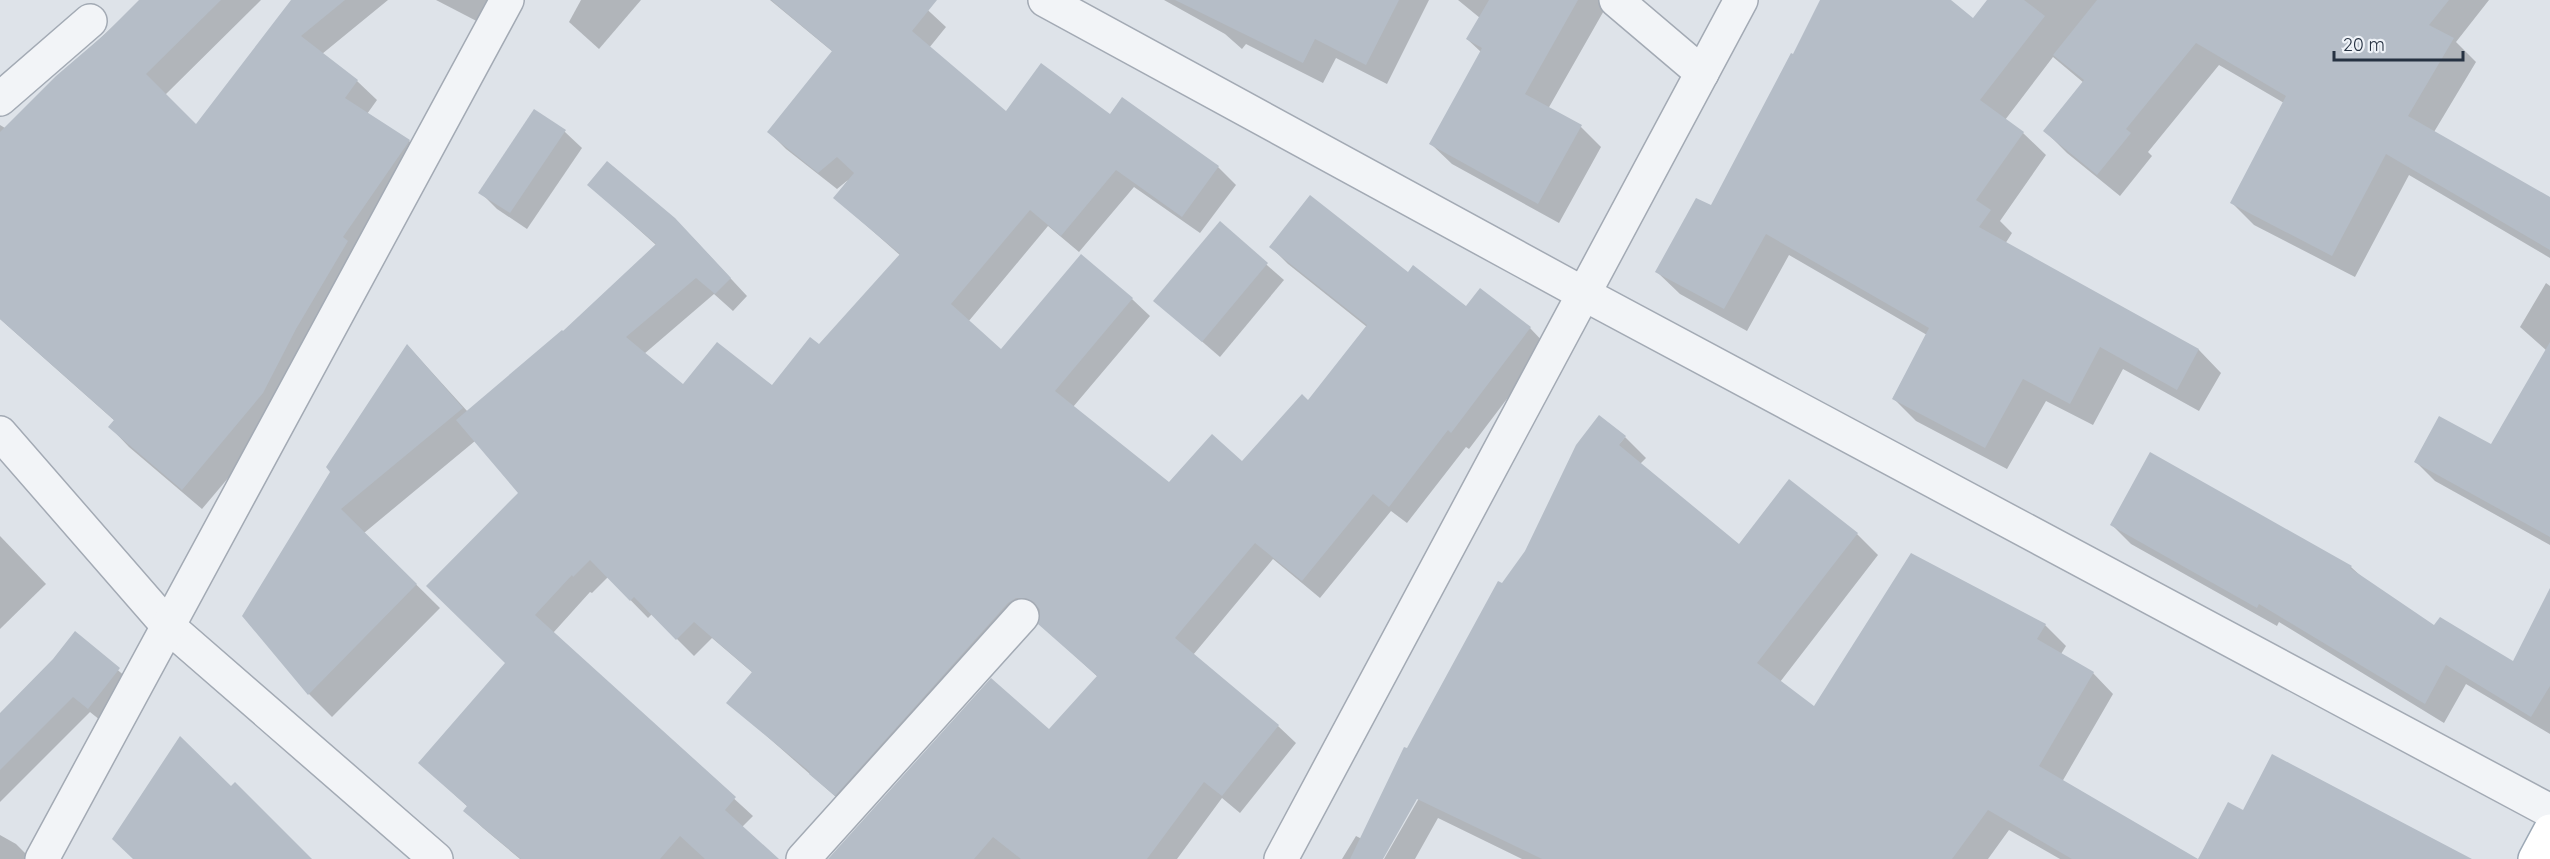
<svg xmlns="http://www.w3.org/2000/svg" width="2550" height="859" font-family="Quicksand,sans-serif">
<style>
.shadow{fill:#0003}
.building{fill:#b5bdc7}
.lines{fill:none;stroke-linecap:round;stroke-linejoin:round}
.minor-casing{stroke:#a3aab4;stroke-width:36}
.major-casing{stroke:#9da9b6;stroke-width:36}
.minor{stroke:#f2f4f7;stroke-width:33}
.major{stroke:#fff;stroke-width:33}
</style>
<rect width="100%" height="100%" fill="#dee3e9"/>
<g class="shadow">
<path d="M141 0H261L165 95 196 127 293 0H388L322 54 357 81 377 100 367 114 409 141 429 161 283 413 202 509 129 447 110 427 115 421 0 319V125L5 128Z"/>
<path d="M436 0H507L490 28Z"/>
<path d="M581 0H641L599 49 569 22Z"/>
<path d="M770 0H917L946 27 929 48 1006 113 1111 117 1123 99 1218 167 1236 185 1200 233 1134 187 1079 252 1048 226 968 322 1001 351 1132 299 1150 316 1073 407 1169 484 1242 463 1308 402 1367 327 1288 264 1271 247 1408 274 1466 308 1530 328 1547 346 1469 449 1466 447 1407 523 1391 511 1320 598 1273 559 1193 655 1278 726 1296 743 1240 813 1222 798 1177 859H832L1049 731 1098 677 1040 624 1041 615H1034L853 812 728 702 753 673 712 638 694 656 652 614 648 618 608 577 592 593 590 592 553 633 753 816 742 827 777 859H520L483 828 465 811 468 807 420 763 507 663 520 493 475 441 364 533 440 608 332 717 309 694 244 616 408 346 468 412 563 333 656 245 589 185 693 238 747 296 733 311 714 294 644 354 683 386 772 387 820 346 901 256 835 198 848 180 837 189 786 149 769 132 833 52Z"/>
<path d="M1164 0H1429L1387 84 1336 58 1323 83 1246 44 1242 49 1225 34Z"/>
<path d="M1458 0H1610L1548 109 1581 127 1601 147 1559 223 1452 164 1431 144 1481 52 1467 39 1480 18Z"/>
<path d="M1822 0H1948L1973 20 1988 0H2489L2456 42 2476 62 2434 132 2550 199V258L2409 175 2355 277 2254 225 2232 203 2284 103 2219 65 2148 152 2152 156 2120 196 2067 153 2045 131 2084 83 2053 57 2005 120 2023 133 2046 155 2000 221 2012 233 2005 244 2199 350 2221 373 2199 411 2123 369 2093 425 2046 401 2007 469 1916 421 1893 398 1927 335 1789 255 1747 331 1680 294 1657 272 1711 207 1794 56Z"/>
<path d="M535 111 565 132 582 148 527 229 497 209 480 192Z"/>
<path d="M1220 224 1284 280 1220 357 1155 301Z"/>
<path d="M2546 283 2550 286V545L2435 481 2416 462 2491 446 2547 351 2520 327Z"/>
<path d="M1625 437 1646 458 1640 464 1739 546 1857 534 1878 555 1780 682 1815 708 2045 625 2066 646 2061 654 2093 673 2113 694 2062 782 2196 859H2060L2009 830 1988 859H1522L1438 818 1415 859H1384L1422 793 1419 791 1381 859H1342L1356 836 1362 839 1407 750 1503 585Z"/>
<path d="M2112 525 2351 567 2364 579 2435 627 2513 663 2550 591V734L2466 684 2444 723 2279 622 2277 626 2131 544Z"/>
<path d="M0 536 46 584 0 629Z"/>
<path d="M75 633 135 685 105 724 90 712 0 802V716L54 660Z"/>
<path d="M0 835 16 844 31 859H0Z"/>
</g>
<g class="building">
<path d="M139 0H221L146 74 196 124 291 0H345L301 36 358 80 345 98 410 140 343 237 348 241 296 329 263 393 182 490 108 427 114 420 0 319V132L56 76 105 34Z"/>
<path d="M771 0H937L912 31 1006 111 1041 63 1110 114 1122 97 1219 166 1182 217 1116 170 1061 236 1030 210 951 304 1001 349 1081 254 1133 298 1055 391 1169 482 1212 434 1242 461 1302 394 1308 400 1367 325 1269 247 1310 195 1408 272 1413 265 1466 306 1480 288 1531 327 1451 433 1448 430 1389 507 1373 494 1302 581 1255 543 1175 638 1279 725 1222 796 1204 782 1147 859H1021L993 837 974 859H828L991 678 1049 729 1097 676 1038 624 1040 610 1034 602 1025 598H1016L1008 603 835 796 809 774 810 772 726 703 752 672 694 622 676 640 634 597 630 601 590 560 573 577 572 575 535 615 736 797 725 810 779 859H705L680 836 660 859H521L463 811 467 806 418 763 505 663 426 586 518 493 456 420 562 330 563 331 656 244 587 185 607 161 675 218 731 278 715 294 696 278 626 337 683 384 717 342 772 385 810 337 819 344 900 254 833 198 854 173 837 157 818 173 767 132 832 51Z"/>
<path d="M1175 0H1399L1366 65 1315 39 1303 63Z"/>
<path d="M1489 0H1578L1525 94 1582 125 1538 204 1429 144 1482 48 1466 39Z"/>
<path d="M1820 0H1951L1973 18 1987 0H2024L2045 16 1980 100 2024 132 1976 200 1991 210 1979 227 2199 349 2177 390 2100 347 2070 404 2023 379 1985 448 1892 399 1929 328 1766 234 1724 309 1655 272 1696 198 1711 205 1791 53 1793 54Z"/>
<path d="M2097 0H2449L2429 25 2454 38 2408 116 2550 197V250L2386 154 2332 256 2230 203 2286 96 2196 43 2126 129 2131 133 2097 175 2043 131 2084 80 2053 55Z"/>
<path d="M534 109 566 130 510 213 478 193Z"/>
<path d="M1220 221 1268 263 1202 342 1153 301Z"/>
<path d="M2550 342V537L2414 462 2439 416 2491 444Z"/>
<path d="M407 344 463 408 341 509 417 584 308 695 242 616 330 472 326 467Z"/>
<path d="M1599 415 1626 436 1619 445 1739 544 1789 479 1858 533 1757 663 1814 706 1911 553 2046 624 2037 639 2094 672 2039 766 2198 859 2228 802 2243 810 2272 754 2472 859H2072L1988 810 1952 859H1542L1417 799 1383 859H1350L1404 747 1407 748 1498 581 1502 583 1525 551 1576 445Z"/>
<path d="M2150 452 2352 566 2350 568 2434 625 2440 617 2513 661 2550 588V686L2531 717 2446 665 2425 704 2259 604 2257 608 2110 525Z"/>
<path d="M75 631 120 668 88 709 73 697 0 770V713L53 659Z"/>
<path d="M180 736 231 786 235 782 312 859H133L112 839Z"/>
</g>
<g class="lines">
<defs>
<g id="minor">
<path d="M1045 0 1584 294 2550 811"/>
<path d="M1616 0 1702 73"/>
<path d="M0 99 90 21"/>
<path d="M0 433 168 626 436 859"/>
<path d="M42 859 507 0"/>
<path d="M803 859 1022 616"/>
<path d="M1281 859 1741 0"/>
</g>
<path id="major" d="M2535 859 2550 831"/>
</defs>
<use href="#minor" class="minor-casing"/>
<use href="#major" class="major-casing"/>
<use href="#minor" class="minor"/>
<use href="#major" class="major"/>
</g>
<path d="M2334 51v9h129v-9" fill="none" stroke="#263242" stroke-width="3"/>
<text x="2343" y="51" font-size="18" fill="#263242" stroke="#eef2f7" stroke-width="4.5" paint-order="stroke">20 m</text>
</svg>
